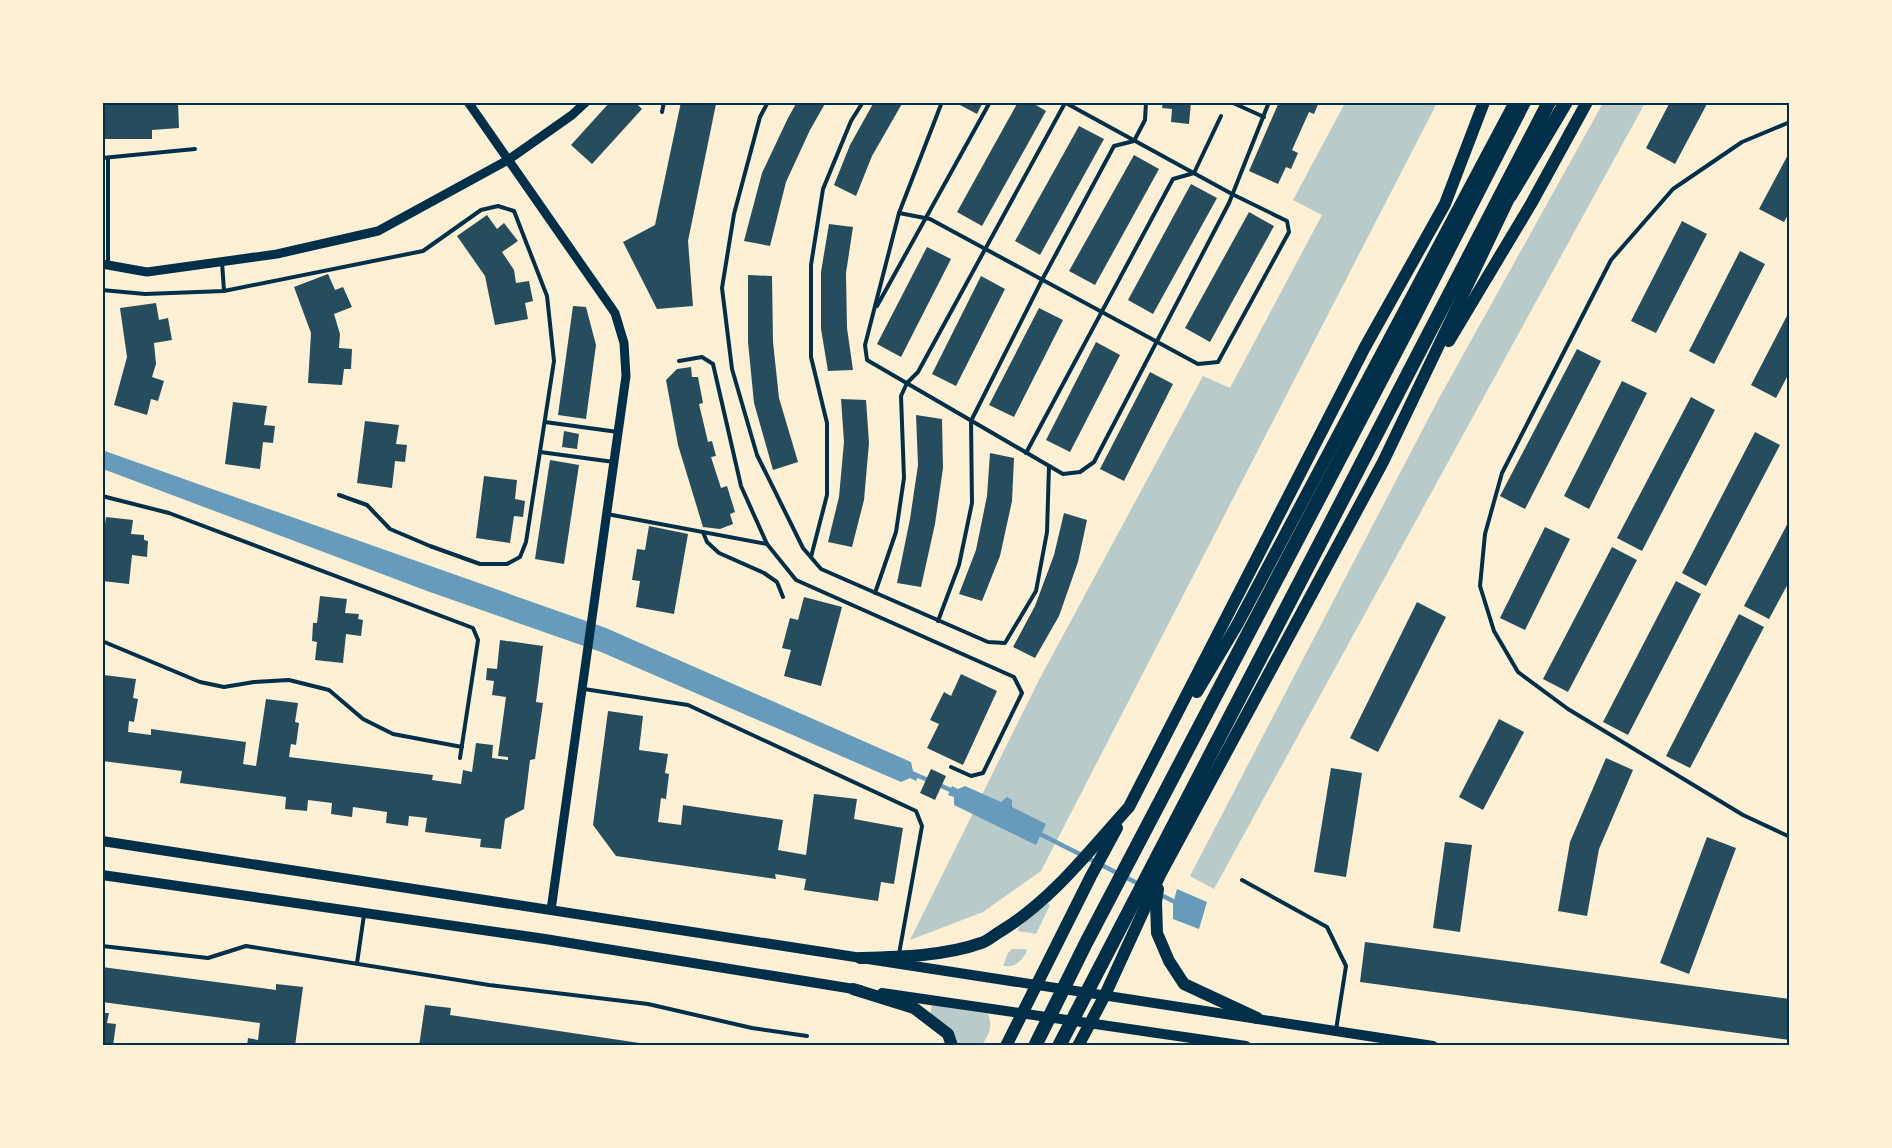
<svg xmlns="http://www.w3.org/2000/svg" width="1892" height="1148" font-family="'Fira Sans Condensed',sans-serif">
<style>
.green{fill:#b9caca}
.water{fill:#669bbc}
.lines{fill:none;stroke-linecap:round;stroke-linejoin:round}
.stream{stroke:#669bbc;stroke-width:4.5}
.building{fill:#264d5e}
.service{stroke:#003049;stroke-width:4}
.tertiary{stroke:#003049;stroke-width:9}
.secondary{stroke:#003049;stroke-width:10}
.primary{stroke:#003049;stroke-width:12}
.trunk{stroke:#003049;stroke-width:14}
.neatline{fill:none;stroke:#003049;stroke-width:2}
</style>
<rect width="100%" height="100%" fill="#fdf0d5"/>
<g class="green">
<path d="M1345 103H1437L1041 871 983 912 910 940 1039 680 1203 376 1230 388 1322 215 1293 200Z"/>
<path d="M1603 103H1645L1214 889 1190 876 1438 400Z"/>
<path d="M1046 903 1050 905 1036 934 1018 931 1019 927Z"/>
<path d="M1012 949H1026L1027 952C1019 963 1016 967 1003 966L1008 953Z"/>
<path d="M932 1005 988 1014C993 1027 989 1034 982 1045H954L930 1014Z"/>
</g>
<g class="water">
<path d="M102 450 606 628 911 762 913 771 919 775 916 781 910 778 901 782 601 652 427 591 103 469Z"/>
<path d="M952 786 958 789 965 786 1001 802 1007 797 1012 800V807L1046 824 1036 845 954 805V797L948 795Z"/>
<path d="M1177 889 1207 902 1199 929 1173 919V904Z"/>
</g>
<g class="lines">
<g class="stream">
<path d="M914 774 930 781"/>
<path d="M937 784 955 792"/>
<path d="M1036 832 1141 885"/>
<path d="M1159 894 1177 903"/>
</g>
</g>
<g class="building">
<path d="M102 102H178L179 128 152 130V139H102Z"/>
<path d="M610 102H635L642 109 592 164 571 145Z"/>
<path d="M681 102H707L716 104 688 241 693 306 657 309 623 242 655 225Z"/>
<path d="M797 102H826L810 130 786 182 770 246 744 241 762 173 788 118Z"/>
<path d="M874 102H903L872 156 856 196 834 185 850 145Z"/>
<path d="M961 102H983L977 114 960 105Z"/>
<path d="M1018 102H1031L1046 111 982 226 957 212Z"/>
<path d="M1163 102H1191L1189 124 1171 122 1172 109 1162 108Z"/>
<path d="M1279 102H1319L1314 114 1309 112 1292 150 1298 153 1291 169 1286 167 1278 184 1249 171Z"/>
<path d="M1670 102H1708L1675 164 1646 148Z"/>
<path d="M1079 126 1104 139 1040 255 1015 241Z"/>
<path d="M1790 151V211L1784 222 1759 209Z"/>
<path d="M1134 155 1159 169 1095 285 1069 271Z"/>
<path d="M1191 184 1217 198 1153 314 1128 300Z"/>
<path d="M1249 212 1274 226 1210 342 1185 328Z"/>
<path d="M487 215 497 229 504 223 518 241 502 252 514 270 516 283 529 281 533 301 525 303 528 319 495 325 485 276 457 236Z"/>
<path d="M1682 221 1707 234 1656 333 1631 321Z"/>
<path d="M829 224 853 227 846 273 847 328 853 370 828 371 821 329V272Z"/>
<path d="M927 247 951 259 901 357 877 344Z"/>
<path d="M1740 251 1765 264 1714 364 1689 351Z"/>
<path d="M328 274 335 290 343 287 352 307 334 314 340 334 339 348 352 349 351 369H344L342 385 308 383 311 333 294 287Z"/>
<path d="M748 275 772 276 773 342 779 398 798 462 773 470 754 403 748 342Z"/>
<path d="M981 276 1005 289 956 386 932 374Z"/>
<path d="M156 303 159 320 168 318 172 340 154 343 156 364 152 377 164 381 158 401 151 399 147 415 114 405 127 357 120 308Z"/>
<path d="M573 306 586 307 596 345 586 419 558 415Z"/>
<path d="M1039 308 1063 320 1014 417 989 405Z"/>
<path d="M1790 310V371L1776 398 1751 385Z"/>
<path d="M1096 342 1120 355 1070 452 1046 440Z"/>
<path d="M1577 349 1601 361 1525 509 1500 496Z"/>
<path d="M691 367 692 377H698L703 403 699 404 708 442 712 441 716 456 711 457 721 488 727 486 735 512 730 514 733 524 720 529 703 527 678 445 666 380 677 369Z"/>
<path d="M1150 372 1173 384 1124 481 1100 469Z"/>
<path d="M1622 381 1647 393 1589 509 1564 496Z"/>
<path d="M1691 397 1715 410 1642 551 1617 538Z"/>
<path d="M841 399 866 400 869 443 864 500 852 547 828 542 839 497 844 442Z"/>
<path d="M233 402 267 406 264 425 275 426 273 443 263 442 260 469 225 464Z"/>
<path d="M916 415 942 419 943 468 935 524 921 587 897 583 910 519 918 465Z"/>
<path d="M365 421 399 425 396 444 407 445 405 462 395 461 392 488 357 483Z"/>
<path d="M564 431 579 434 577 449 562 447Z"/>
<path d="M1755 432 1780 445 1706 586 1682 573Z"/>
<path d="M990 453 1014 458 1012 501 1000 556 982 601 959 594 976 550 987 496Z"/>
<path d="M550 460 579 465 564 564 535 559Z"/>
<path d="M484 476 517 480 515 499 525 501 523 517 514 516 510 543 476 538Z"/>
<path d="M1064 513 1087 520 1078 562 1059 616 1035 658 1013 647 1035 606 1054 555Z"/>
<path d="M106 517 133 520 131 534 144 535V540L148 541 147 557 132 555 129 584 102 581V544Z"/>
<path d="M1790 519V580L1769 619 1744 606Z"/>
<path d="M649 526 688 534 674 614 636 607 640 581 632 580 637 549 645 550Z"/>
<path d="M1545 527 1570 539 1525 630 1500 618Z"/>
<path d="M1612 547 1637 560 1568 692 1543 679Z"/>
<path d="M1676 581 1701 594 1628 735 1603 722Z"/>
<path d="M320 596 347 599 345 613 359 614 358 619 363 620 361 636 346 634 343 663 315 660 317 642 312 641 313 623H317Z"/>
<path d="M804 597 842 607 821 686 784 676 791 650 782 648 790 618 798 620Z"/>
<path d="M1417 602 1446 617 1378 752 1350 738Z"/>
<path d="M1739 614 1764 627 1690 768 1666 756Z"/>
<path d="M500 640 543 646 536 702 543 703 535 759 530 760 524 809 505 819 501 849 480 847 481 839 425 832 427 818 409 816 408 826 386 823 387 812 353 807 352 817 331 814 332 803 308 800 307 811 285 809 286 797 180 783 182 771 102 761V687L104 675 136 679 133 698 138 699 134 722 129 721 128 732 151 735V729L246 742 243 764 256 766 266 699 298 703 295 722 299 723 296 745 291 744 289 757 433 775 432 780 461 784 463 770 472 772 476 743 493 745 492 758 508 760V757L498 756 506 697 492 695 494 681 486 680 487 668 497 669Z"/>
<path d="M961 674 997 691 963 765 927 748 939 724 930 720 944 692 951 696Z"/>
<path d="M608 711 643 716 639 750 668 754 665 773 669 774 666 799 661 798 658 822 681 825 683 805 783 820 778 850 806 855 814 794 857 799 854 819 903 828 894 884 881 882 878 901 804 890 806 879 775 874 776 879 616 856 593 825Z"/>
<path d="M1499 719 1524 732 1483 810 1459 797Z"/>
<path d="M1606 758 1633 770 1599 849 1587 916 1558 911 1570 842Z"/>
<path d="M1331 768 1362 773 1346 877 1314 872Z"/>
<path d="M931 769 946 776 935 800 920 793Z"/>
<path d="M1707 837 1736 848 1689 974 1660 963Z"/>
<path d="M1445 842 1472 845 1460 932 1433 928Z"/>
<path d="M1365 942 1790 999V1040L1360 982Z"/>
<path d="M102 967 276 990V984L303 987 295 1046H247L248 1038 258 1040 260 1023 102 1002Z"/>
<path d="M425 1005 451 1008 450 1015 660 1046H419Z"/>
<path d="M102 1013H109L107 1023 116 1024 113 1046H102Z"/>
</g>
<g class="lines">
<g class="service">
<path d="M768 102 760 117 734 214 722 288 732 369 757 455 803 548 821 569 988 642 1005 643 1036 591 1047 532 1049 466"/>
<path d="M942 102 899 213 865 345 867 360 1063 474 1080 472 1094 462 1229 203 1269 102"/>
<path d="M1231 102 1264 117"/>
<path d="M662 112 664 102"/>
<path d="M1790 122 1742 142 1673 189 1611 260 1502 473 1485 534 1480 586 1494 631 1518 672 1568 709 1743 815 1790 837"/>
<path d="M102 158 195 149"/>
<path d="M108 159V265"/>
<path d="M899 213 930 219 1198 364 1218 362 1289 232 1287 221 1232 194 1064 102"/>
<path d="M222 262 224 291"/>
<path d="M102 290 145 294 224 291 423 251 481 210 498 206 514 211 547 296 554 361 526 542 520 557 507 564H480L430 546 390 529 367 505 339 495"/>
<path d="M877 306 990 102"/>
<path d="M679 361 702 357 713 364 741 486 767 544 796 580 1014 677 1022 693 983 773 971 776 951 767"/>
<path d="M545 422 618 432"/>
<path d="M540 452 614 462"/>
<path d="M1026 453 1173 179 1194 173 1221 116"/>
<path d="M102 496 169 513 473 628 478 640 460 758"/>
<path d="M607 514 767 544"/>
<path d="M703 532 707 542 719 553 764 573 777 582 783 597"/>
<path d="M811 557 827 495V423L811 357V265L823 189 851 121 863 102"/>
<path d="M875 593 896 532 904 478 901 396 907 383 918 372 1065 103"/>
<path d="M938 621 959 565 972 503 971 421 1042 280 1114 146 1134 141 1145 120 1146 102"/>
<path d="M102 641 200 682 224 687 254 682 289 680 329 690 363 719 393 734 462 747"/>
<path d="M584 689 688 705 916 811 922 826 899 954"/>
<path d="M1242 880 1327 927 1346 966 1336 1030"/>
<path d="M102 946 208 958 246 946 489 985 648 1004 752 1028 807 1036"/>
<path d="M357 963 364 915"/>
</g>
<g class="tertiary">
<path d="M468 102 615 313 624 343 626 376 551 910"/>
<path d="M102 264 147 272 277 254 378 231 508 160 572 115 586 102"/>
</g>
<g class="secondary">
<path d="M102 841 1433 1046"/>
<path d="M102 875 545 939 860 990"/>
<path d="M882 993 1246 1046"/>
</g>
<g class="primary">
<path d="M1449 341 1531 204 1587 102"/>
<path d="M1197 692 1237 625 1515 102"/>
<path d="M1158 889 1156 902 1157 933 1169 961 1184 984 1257 1018"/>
<path d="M860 958C899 957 945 956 981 943 988 941 994 935 1001 931 1052 900 1089 851 1129 807L1365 347 1445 204 1484 102"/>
<path d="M853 989 914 1008 948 1034 952 1046"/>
<path d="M1006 1046 1091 876 1117 828"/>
<path d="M1078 1046 1105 995 1160 875 1383 462 1514 188"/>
</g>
<g class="trunk">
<path d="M1510 196 1566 102"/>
<path d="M1035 1046 1086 943 1413 319 1524 102"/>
<path d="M1059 1046 1549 102"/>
</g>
</g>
<rect width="1892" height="1148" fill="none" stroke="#fdf0d5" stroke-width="208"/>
<rect x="104" y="104" width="1684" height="940" class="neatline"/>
</svg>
